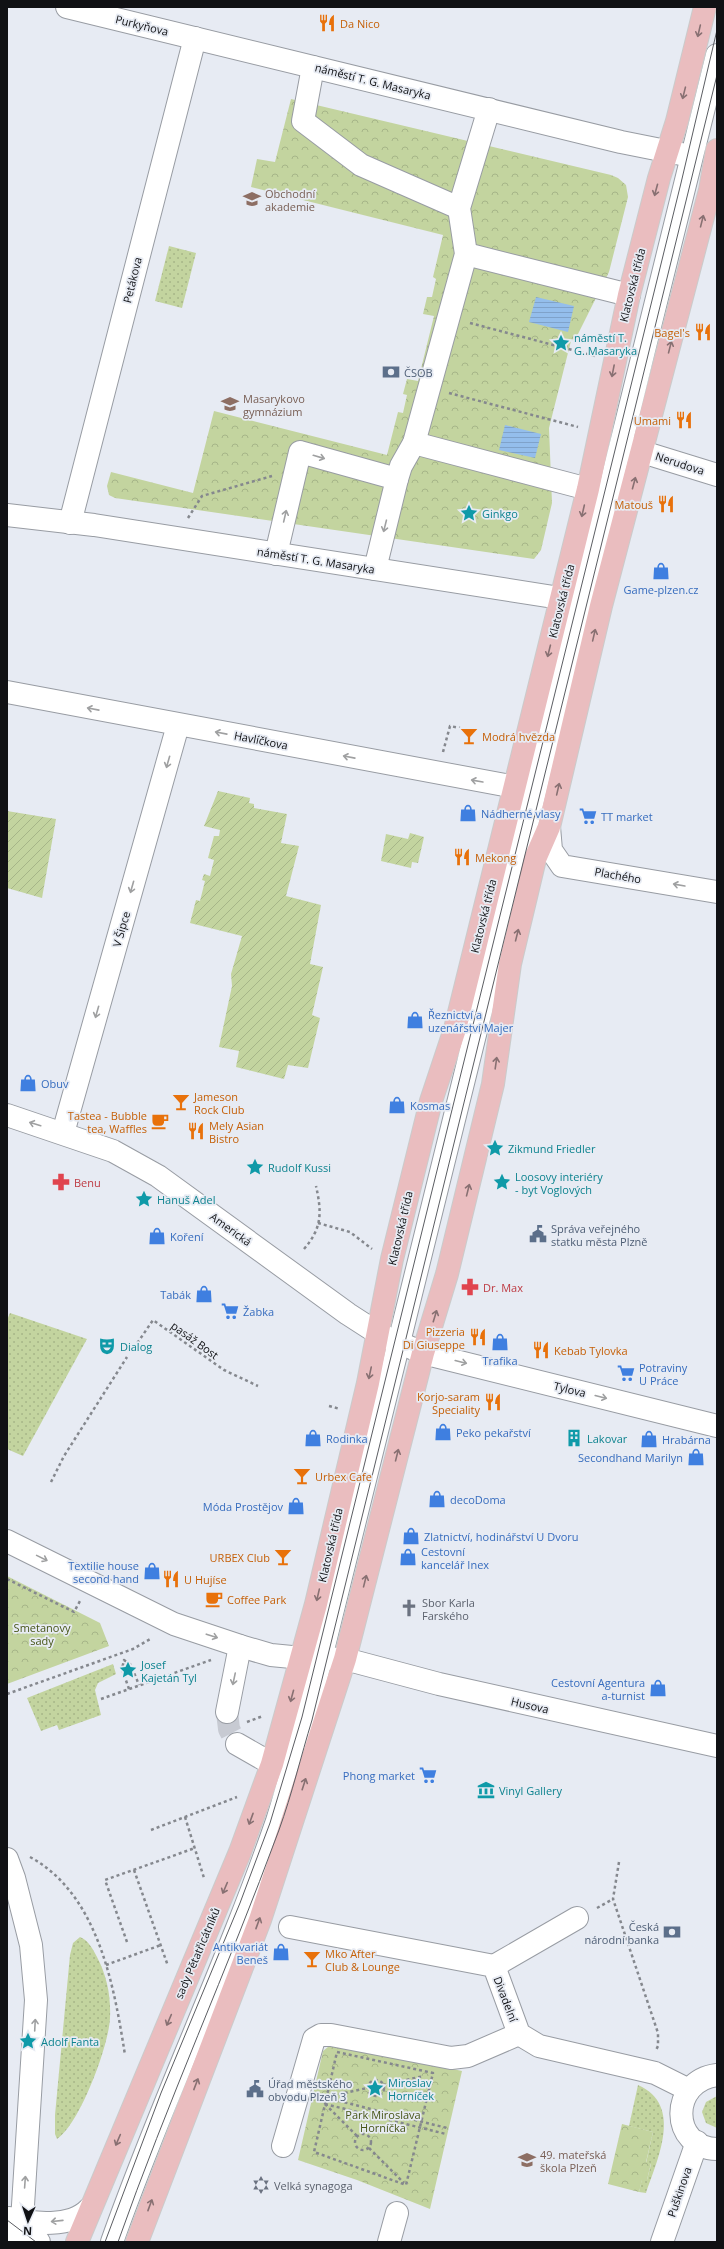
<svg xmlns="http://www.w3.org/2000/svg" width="724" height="2249" viewBox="0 0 724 2249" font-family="'Open Sans',sans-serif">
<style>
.grass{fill:url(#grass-dots)}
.park{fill:url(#park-crowns)}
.garden{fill:url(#garden-furrows)}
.water{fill:url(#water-rules)}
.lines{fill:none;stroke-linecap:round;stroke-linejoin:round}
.minor-tunnel{stroke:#c7cad2;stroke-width:22;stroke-dasharray:22 11;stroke-linecap:butt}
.minor-casing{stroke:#989ca3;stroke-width:24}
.major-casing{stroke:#cacbcb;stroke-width:24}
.path{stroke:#85888e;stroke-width:2.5;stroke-dasharray:3 3;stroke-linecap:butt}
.minor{stroke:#fff;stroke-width:22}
.major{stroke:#eabdbf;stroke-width:22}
.tram{stroke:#5b5d62;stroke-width:1}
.oneway{stroke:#887072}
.oneway2{stroke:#9fa0a1}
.labels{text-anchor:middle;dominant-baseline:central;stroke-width:3.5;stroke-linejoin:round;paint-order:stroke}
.food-label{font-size:11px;fill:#c56008;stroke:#e7ebf3;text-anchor:start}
.street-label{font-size:11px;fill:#101114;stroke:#e7ebf3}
.education-label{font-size:11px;fill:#785e54;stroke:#e7ebf3;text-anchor:start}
.culture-label{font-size:11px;fill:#0d838f;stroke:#e7ebf3;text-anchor:start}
.service-label{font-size:11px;fill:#4e5e75;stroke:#e7ebf3;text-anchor:start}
.shop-label{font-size:11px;fill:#366cbe;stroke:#e7ebf3;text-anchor:start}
.health-label{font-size:11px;fill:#be3a42;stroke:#e7ebf3;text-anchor:start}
.worship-label{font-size:11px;fill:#5b616d;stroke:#e7ebf3;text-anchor:start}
.park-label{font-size:11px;fill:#475618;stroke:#e7ebf3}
</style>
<defs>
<pattern id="grass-dots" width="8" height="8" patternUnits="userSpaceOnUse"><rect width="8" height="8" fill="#c3d49f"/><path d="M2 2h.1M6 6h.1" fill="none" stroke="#a6b588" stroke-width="1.8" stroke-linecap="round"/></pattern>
<pattern id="park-crowns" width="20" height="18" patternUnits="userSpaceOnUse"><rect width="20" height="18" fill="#c3d49f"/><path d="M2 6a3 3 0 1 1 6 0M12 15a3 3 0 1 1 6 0" fill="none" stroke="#a6b588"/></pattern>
<pattern id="garden-furrows" width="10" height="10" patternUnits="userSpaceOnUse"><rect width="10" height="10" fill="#c3d49f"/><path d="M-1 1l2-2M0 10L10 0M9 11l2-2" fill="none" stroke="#a6b588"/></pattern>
<pattern id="water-rules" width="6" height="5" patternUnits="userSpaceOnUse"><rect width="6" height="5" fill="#94beec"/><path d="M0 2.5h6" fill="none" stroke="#7fa2ca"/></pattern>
</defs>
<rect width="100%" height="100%" fill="#e7ebf3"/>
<g class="grass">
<polygon points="169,246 196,253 182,308 155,301"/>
<polygon points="10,1313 87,1339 23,1456 7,1449 7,1320"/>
<polygon points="113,1664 116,1674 98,1683 95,1690 101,1715 59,1730 57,1725 41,1731 27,1698"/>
<path d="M 80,1937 C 88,1940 93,1949 97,1957 C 107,1976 111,1996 110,2018 C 109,2045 80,2124 57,2139 L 55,2134 L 55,2115 L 70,1955 L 73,1943 Z"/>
<path d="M 638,2085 C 684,2105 657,2160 646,2193 L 639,2192 L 642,2179 L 647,2180 L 651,2164 L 646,2163 L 653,2132 L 629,2126 Z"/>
<polygon points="717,2096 717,2128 706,2123 702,2112 706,2102"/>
</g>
<g class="park">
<polygon points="291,99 611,175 618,178 626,185 628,197 609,272 576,338 571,341 549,428 552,503 541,550 534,559 115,498 109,495 107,486 111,472 193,493 214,411 387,455 398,412 403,413 407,395 403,394 407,379 418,381 434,316 423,314 427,297 432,297 436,279 433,277 443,235 251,187 257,159 275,162"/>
<polygon points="7,1576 100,1623 109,1646 7,1684"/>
<polygon points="333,2043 462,2071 430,2209 357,2180 298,2160 323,2051"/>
<polygon points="622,2124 653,2132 646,2162 651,2163 647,2180 642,2180 639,2192 608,2184"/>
</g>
<g class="garden">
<polygon points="218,791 250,798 249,803 254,804 254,808 287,814 281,843 299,846 286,896 321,905 310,964 323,967 312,1015 320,1018 308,1068 288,1065 284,1079 236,1067 239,1051 219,1047 232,986 231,974 242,936 190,923 196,900 200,901 205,881 202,880 204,874 210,876 214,860 208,858 214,836 219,836 220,830 204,826"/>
<polygon points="7,811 56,819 42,898 7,888"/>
<polygon points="410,833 424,837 418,863 412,862 411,868 381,861 386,834 408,839"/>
</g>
<g class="water">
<polygon points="536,297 574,306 568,332 529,322"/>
<polygon points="505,425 541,434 535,458 499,450"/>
</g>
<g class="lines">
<polyline class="minor-tunnel" points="227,1712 229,1729 237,1744"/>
<g class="minor-casing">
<g id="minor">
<polyline points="67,7 621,142 686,155"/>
<polyline points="313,67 303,121 361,165 459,208"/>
<polyline points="466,254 629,295"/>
<polyline points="414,443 588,489"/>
<polyline points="623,446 717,475"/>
<polyline points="397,479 401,466 414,443 466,254 459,208 489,109"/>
<polyline points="7,515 94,525 579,601"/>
<polyline points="70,523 195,38"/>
<polyline points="276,554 300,452 397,479 375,569"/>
<polyline points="7,692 515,787"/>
<polyline points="549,827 551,850 562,866 717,892"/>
<polyline points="7,1115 113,1151 158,1176 348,1314 379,1334 423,1353 717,1426"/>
<polyline points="63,1133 178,725"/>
<polyline points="7,1541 174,1624 240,1646 271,1655 302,1658 345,1659 439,1684 717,1746"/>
<polyline points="227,1712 240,1646"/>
<polyline points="237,1744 272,1764"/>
<polyline points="7,1859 14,1878 31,1945 36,2000 22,2221 15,2242"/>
<polyline points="290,1927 494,1966 519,2034 539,2046 655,2073 689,2090"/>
<polyline points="494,1966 577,1918"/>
<path d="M 717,2075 C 669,2081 670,2148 717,2149"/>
<polyline points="283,2146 314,2039 321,2035 331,2035 451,2058 468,2056 519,2034"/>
<path d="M 9,2218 C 33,2224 71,2228 89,2209"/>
<polyline points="22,2221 39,2242"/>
<path d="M 112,2242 C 162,2100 228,1963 277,1821 C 285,1796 292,1769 300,1743 L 717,55"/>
<polyline points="389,2242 397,2213"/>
<polyline points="662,2242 697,2142"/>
</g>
</g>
<g class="major-casing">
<g id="major">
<polyline points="77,2242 240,1852 272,1764 316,1604 368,1383 392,1259 431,1101 455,1029 588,489 629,295 659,178 677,121 705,7"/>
<polyline points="137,2242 260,1920 345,1659 423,1353 447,1274 493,1084 510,964 535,859 549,827 601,606 710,190 717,150"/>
</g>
</g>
<g class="path">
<polyline points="470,323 595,356"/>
<polyline points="449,393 578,427"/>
<polyline points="188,518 202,496 272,476"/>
<polyline points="443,752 450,726 460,728"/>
<polyline points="318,1223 350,1232 372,1249"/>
<path d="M 304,1249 C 322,1228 322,1213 316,1186"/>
<polyline points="134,1348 153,1320 224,1370 258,1386"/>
<polyline points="329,1406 340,1409"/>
<polyline points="51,1482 64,1456 127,1357"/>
<polyline points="7,1579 74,1612 80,1601"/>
<polyline points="129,1689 122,1669 124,1660 131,1665 139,1685"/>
<polyline points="7,1694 133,1649 152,1638"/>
<polyline points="101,1699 211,1660"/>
<polyline points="247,1722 263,1716"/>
<polyline points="185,1817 204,1878"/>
<polyline points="151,1830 237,1797"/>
<path d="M 30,1857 C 98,1894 114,1985 125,2055"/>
<polyline points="619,1862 613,1899 658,2033 658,2046 656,2050"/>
<polyline points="134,1870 168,1966"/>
<polyline points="597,1908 613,1899"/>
<polyline points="127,1942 105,1880 195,1848"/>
<polyline points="106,1965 161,1945"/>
<polygon points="337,2052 433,2073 406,2185 314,2152"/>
<circle cx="376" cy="2088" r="8"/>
<polyline points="383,2085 424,2076"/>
<polyline points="327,2097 367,2088"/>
<polyline points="327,2098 447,2128"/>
<polyline points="325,2104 446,2134"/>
<polyline points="325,2104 357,2136"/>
<circle cx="363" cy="2142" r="8"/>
<polyline points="369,2148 404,2183"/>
</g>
<use href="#minor" class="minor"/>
<use href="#major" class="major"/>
<g class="tram">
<polyline points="7,2220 36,2242"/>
<polyline points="105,2242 161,2093 240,1903 270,1823 302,1717 681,183 717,30"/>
<path d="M 118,2242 C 167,2103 228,1968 279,1830 C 292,1794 301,1756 312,1720 L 717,75"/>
</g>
</g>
<defs><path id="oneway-shaft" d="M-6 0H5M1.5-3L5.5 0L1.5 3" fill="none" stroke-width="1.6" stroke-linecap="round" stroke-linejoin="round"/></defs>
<g class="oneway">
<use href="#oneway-shaft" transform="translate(699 31) rotate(103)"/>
<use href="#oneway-shaft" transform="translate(684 93) rotate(104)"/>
<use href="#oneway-shaft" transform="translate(656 190) rotate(105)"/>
<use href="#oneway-shaft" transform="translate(702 221) rotate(-76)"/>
<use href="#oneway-shaft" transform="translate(670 347) rotate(-76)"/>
<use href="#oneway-shaft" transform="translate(613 371) rotate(101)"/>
<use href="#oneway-shaft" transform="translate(634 483) rotate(-75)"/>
<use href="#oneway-shaft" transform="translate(583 511) rotate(103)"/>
<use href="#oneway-shaft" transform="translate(594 635) rotate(-77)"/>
<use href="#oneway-shaft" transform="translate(549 651) rotate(104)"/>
<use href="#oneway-shaft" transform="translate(558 789) rotate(-77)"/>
<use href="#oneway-shaft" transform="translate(517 935) rotate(-76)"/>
<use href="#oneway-shaft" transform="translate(496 1063) rotate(-82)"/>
<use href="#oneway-shaft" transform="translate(468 1190) rotate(-76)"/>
<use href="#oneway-shaft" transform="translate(435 1316) rotate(-73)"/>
<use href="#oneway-shaft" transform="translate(370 1373) rotate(102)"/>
<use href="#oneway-shaft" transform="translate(397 1455) rotate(-76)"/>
<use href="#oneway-shaft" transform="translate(365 1581) rotate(-76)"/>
<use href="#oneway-shaft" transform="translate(318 1595) rotate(103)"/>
<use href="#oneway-shaft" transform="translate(292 1696) rotate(105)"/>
<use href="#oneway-shaft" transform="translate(304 1784) rotate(-72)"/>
<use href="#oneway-shaft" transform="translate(251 1819) rotate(110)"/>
<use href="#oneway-shaft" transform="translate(225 1888) rotate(113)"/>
<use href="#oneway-shaft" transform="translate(258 1923) rotate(-70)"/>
<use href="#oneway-shaft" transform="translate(169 2020) rotate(113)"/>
<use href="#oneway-shaft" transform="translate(196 2084) rotate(-69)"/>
<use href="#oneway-shaft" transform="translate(118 2140) rotate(113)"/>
<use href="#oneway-shaft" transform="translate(150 2205) rotate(-70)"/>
</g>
<g class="oneway2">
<use href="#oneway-shaft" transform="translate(319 457) rotate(16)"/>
<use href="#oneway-shaft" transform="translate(285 516) rotate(-77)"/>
<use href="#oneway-shaft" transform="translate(385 526) rotate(104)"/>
<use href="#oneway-shaft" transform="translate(93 709) rotate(-169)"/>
<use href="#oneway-shaft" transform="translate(221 733) rotate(-169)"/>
<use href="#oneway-shaft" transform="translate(349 757) rotate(-169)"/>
<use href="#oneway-shaft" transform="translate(168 762) rotate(106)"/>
<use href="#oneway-shaft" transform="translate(477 781) rotate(-170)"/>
<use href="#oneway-shaft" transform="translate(679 885) rotate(-170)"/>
<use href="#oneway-shaft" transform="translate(132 887) rotate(106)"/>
<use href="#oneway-shaft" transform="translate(97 1012) rotate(106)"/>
<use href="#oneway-shaft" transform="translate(35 1124) rotate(-163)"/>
<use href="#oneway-shaft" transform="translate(461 1362) rotate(14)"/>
<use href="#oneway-shaft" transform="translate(601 1397) rotate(14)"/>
<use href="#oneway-shaft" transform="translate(42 1558) rotate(26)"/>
<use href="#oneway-shaft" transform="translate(212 1636) rotate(18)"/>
<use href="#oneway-shaft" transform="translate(234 1679) rotate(102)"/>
<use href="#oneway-shaft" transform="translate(35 2025) rotate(-87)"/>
<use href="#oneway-shaft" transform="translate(25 2182) rotate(-86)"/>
<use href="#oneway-shaft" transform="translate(57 2221) rotate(174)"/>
</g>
<defs>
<g id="restaurant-bare" transform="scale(1.38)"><path d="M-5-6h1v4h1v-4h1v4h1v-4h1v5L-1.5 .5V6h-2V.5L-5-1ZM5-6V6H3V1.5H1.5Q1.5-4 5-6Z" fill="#e8710a" stroke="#e7ebf3" stroke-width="2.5" paint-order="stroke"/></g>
<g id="school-bare" transform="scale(1.38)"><path d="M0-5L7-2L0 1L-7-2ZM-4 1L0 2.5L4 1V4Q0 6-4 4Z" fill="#8d6e63" stroke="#e7ebf3" stroke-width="2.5" paint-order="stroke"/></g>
<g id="sight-bare" transform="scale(1.38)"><path d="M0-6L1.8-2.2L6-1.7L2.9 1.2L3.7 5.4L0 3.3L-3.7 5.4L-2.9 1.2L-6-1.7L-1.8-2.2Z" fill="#0f9aa8" stroke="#e7ebf3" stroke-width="2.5" paint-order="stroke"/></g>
<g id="bank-bare" transform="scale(1.38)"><path d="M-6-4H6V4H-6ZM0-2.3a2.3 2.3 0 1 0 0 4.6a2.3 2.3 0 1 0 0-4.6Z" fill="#5c6f8a" stroke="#e7ebf3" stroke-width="2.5" paint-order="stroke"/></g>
<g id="shop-bare" transform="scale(1.38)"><path d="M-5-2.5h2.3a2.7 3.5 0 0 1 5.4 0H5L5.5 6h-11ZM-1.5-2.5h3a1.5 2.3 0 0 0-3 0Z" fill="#3f7fe0" stroke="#e7ebf3" stroke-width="2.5" paint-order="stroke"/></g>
<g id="bar-bare" transform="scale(1.38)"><path d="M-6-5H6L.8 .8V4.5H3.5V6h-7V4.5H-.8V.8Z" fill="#e8710a" stroke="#e7ebf3" stroke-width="2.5" paint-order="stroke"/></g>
<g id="supermarket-bare" transform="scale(1.38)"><path d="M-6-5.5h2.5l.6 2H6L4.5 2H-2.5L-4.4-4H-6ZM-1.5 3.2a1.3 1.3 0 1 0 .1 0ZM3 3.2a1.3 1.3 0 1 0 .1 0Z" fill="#3f7fe0" stroke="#e7ebf3" stroke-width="2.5" paint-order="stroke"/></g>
<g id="cafe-bare" transform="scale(1.38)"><path d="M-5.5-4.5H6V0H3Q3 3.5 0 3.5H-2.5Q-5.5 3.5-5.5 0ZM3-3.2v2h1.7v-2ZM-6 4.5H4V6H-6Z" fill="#e8710a" stroke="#e7ebf3" stroke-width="2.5" paint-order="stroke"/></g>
<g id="pharmacy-bare" transform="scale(1.38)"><path d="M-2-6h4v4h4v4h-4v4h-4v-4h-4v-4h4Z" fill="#e0444e" stroke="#e7ebf3" stroke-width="2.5" paint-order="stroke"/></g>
<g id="civic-bare" transform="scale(1.38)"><path d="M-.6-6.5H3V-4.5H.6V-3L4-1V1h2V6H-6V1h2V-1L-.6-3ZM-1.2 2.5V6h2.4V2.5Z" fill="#5c6f8a" stroke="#e7ebf3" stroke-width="2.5" paint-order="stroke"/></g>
<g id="theatre-bare" transform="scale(1.38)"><path d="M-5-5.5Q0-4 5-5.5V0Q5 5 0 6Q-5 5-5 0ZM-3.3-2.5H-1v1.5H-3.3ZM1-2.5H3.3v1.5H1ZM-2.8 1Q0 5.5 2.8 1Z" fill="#0f9aa8" stroke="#e7ebf3" stroke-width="2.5" paint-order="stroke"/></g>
<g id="building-bare" transform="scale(1.38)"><path d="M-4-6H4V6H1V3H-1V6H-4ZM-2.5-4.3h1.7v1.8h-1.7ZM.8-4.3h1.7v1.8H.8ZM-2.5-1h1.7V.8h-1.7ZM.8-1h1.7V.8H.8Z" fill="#0f9aa8" stroke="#e7ebf3" stroke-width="2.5" paint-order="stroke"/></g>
<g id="church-bare" transform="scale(1.38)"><path d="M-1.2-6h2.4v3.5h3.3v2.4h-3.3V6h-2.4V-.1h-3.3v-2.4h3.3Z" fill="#6b7280" stroke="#e7ebf3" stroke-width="2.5" paint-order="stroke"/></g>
<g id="museum-bare" transform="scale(1.38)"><path d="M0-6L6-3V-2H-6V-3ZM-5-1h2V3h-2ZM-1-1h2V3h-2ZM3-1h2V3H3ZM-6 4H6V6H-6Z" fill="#0f9aa8" stroke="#e7ebf3" stroke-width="2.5" paint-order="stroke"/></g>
<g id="synagogue-bare" transform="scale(1.38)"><path d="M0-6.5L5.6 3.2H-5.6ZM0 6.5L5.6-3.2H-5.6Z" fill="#6b7280" stroke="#e7ebf3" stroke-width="2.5" paint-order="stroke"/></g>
</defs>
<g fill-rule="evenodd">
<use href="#restaurant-bare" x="327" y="23"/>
<use href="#school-bare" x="252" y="199"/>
<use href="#restaurant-bare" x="703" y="332"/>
<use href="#sight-bare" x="561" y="343"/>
<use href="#bank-bare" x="391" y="372"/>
<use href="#school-bare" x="230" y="404"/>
<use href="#restaurant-bare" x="684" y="420"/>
<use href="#restaurant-bare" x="666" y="504"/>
<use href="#sight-bare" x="469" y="513"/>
<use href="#shop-bare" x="661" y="571"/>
<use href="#bar-bare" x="469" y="736"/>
<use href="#shop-bare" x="468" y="813"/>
<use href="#supermarket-bare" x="588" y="816"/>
<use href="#restaurant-bare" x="462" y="857"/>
<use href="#shop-bare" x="415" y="1020"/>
<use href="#shop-bare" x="28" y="1083"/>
<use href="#bar-bare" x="181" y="1102"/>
<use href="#shop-bare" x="397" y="1105"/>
<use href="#cafe-bare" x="160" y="1121"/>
<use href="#restaurant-bare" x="196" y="1131"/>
<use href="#sight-bare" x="495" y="1148"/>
<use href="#sight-bare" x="255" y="1167"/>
<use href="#pharmacy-bare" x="61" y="1182"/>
<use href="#sight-bare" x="502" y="1182"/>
<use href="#sight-bare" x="144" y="1199"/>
<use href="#civic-bare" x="538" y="1234"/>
<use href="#shop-bare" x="157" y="1236"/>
<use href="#pharmacy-bare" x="470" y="1287"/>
<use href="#shop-bare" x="204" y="1294"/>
<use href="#supermarket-bare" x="230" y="1311"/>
<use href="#restaurant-bare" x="478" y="1337"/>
<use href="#shop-bare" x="500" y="1342"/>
<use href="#theatre-bare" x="107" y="1346"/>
<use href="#restaurant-bare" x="541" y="1350"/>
<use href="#supermarket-bare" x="626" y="1373"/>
<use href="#restaurant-bare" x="493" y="1402"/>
<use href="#shop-bare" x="443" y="1432"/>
<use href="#shop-bare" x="313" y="1438"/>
<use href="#building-bare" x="574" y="1438"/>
<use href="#shop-bare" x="649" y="1439"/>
<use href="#shop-bare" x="696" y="1457"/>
<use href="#bar-bare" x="302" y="1476"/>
<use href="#shop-bare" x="437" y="1499"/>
<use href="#shop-bare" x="296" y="1506"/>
<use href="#shop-bare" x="411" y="1536"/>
<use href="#bar-bare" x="283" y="1557"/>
<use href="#shop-bare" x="408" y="1557"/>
<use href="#shop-bare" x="152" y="1571"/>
<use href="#restaurant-bare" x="171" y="1579"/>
<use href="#cafe-bare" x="214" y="1599"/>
<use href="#church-bare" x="409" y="1608"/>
<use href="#sight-bare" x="128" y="1670"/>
<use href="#shop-bare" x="658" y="1688"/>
<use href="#supermarket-bare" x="428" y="1775"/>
<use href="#museum-bare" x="486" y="1790"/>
<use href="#bank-bare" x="672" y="1932"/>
<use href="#shop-bare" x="281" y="1952"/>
<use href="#bar-bare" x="312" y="1959"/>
<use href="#sight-bare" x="28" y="2041"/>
<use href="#sight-bare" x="375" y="2088"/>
<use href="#civic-bare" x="255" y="2089"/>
<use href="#school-bare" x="527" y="2160"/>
<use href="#synagogue-bare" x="261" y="2185"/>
</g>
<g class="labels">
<g class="food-label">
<text x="340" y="23">Da Nico</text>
<text x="690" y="332" text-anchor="end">Bagel's</text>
<text x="671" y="420" text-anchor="end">Umami</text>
<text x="653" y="504" text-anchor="end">Matouš</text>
<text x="482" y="736">Modrá hvězda</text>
<text x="475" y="857">Mekong</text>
<text x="194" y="1096">Jameson<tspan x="194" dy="13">Rock Club</tspan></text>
<text x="147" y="1115" text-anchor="end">Tastea - Bubble<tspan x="147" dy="13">tea, Waffles</tspan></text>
<text x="209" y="1125">Mely Asian<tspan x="209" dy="13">Bistro</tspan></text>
<text x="465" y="1331" text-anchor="end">Pizzeria<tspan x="465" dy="13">Di Giuseppe</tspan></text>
<text x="554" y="1350">Kebab Tylovka</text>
<text x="480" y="1396" text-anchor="end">Korjo-saram<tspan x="480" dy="13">Speciality</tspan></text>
<text x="315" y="1476">Urbex Cafe</text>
<text x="270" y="1557" text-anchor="end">URBEX Club</text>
<text x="184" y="1579">U Hujíse</text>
<text x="227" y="1599">Coffee Park</text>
<text x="325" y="1953">Mko After<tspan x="325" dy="13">Club &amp; Lounge</tspan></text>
</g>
<g class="street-label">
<text transform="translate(142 25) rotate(14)">Purkyňova</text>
<text transform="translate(373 81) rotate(14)">náměstí T. G. Masaryka</text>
<text transform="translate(132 280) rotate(-76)">Petákova</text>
<text transform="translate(632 285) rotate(-76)">Klatovská třída</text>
<text transform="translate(680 463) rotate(18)">Nerudova</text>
<text transform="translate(316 560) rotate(9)">náměstí T. G. Masaryka</text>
<text transform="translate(561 601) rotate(-76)">Klatovská třída</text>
<text transform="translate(261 740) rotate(11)">Havlíčkova</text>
<text transform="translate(618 875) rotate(10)">Plachého</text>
<text transform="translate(483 916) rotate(-76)">Klatovská třída</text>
<text transform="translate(121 929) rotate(-74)">V Šipce</text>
<text transform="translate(400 1228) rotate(-77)">Klatovská třída</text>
<text transform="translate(231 1229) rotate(36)">Americká</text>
<text transform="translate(195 1340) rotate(36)">pasáž Bost</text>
<text transform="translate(570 1389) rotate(14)">Tylova</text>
<text transform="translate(330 1545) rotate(-77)">Klatovská třída</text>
<text transform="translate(530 1705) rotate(13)">Husova</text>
<text transform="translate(197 1953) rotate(-67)">sady Pětatřicátníků</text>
<text transform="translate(506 1999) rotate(69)">Divadelní</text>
<text transform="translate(679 2192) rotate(-71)">Puškinova</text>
</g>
<g class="education-label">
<text x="265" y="193">Obchodní<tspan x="265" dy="13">akademie</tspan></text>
<text x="243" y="398">Masarykovo<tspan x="243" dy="13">gymnázium</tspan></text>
<text x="540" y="2154">49. mateřská<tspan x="540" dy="13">škola Plzeň</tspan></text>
</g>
<g class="culture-label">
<text x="574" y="337">náměstí T.<tspan x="574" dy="13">G. Masaryka</tspan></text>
<text x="482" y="513">Ginkgo</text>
<text x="508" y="1148">Zikmund Friedler</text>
<text x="268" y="1167">Rudolf Kussi</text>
<text x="515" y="1176">Loosovy interiéry<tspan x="515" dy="13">- byt Voglových</tspan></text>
<text x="157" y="1199">Hanuš Adel</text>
<text x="120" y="1346">Dialog</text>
<text x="587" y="1438">Lakovar</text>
<text x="141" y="1664">Josef<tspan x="141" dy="13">Kajetán Tyl</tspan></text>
<text x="499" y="1790">Vinyl Gallery</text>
<text x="41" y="2041">Adolf Fanta</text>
<text x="388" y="2082">Miroslav<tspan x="388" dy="13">Horníček</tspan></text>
</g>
<g class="service-label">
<text x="404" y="372">ČSOB</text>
<text x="551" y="1228">Správa veřejného<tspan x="551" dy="13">statku města Plzně</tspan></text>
<text x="659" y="1926" text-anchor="end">Česká<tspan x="659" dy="13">národní banka</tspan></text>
<text x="268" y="2083">Úřad městského<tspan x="268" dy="13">obvodu Plzeň 3</tspan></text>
</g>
<g class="shop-label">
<text x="661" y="589" text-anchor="middle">Game-plzen.cz</text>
<text x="481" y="813">Nádherné vlasy</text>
<text x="601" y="816">TT market</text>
<text x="428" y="1014">Řeznictví a<tspan x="428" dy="13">uzenářství Majer</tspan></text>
<text x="41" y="1083">Obuv</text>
<text x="410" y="1105">Kosmas</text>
<text x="170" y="1236">Koření</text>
<text x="191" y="1294" text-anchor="end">Tabák</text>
<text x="243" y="1311">Žabka</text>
<text x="500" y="1360" text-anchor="middle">Trafika</text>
<text x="639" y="1367">Potraviny<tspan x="639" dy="13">U Práce</tspan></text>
<text x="456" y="1432">Peko pekařství</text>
<text x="326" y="1438">Rodinka</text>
<text x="662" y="1439">Hrabárna</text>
<text x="683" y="1457" text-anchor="end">Secondhand Marilyn</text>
<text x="450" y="1499">decoDoma</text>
<text x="283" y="1506" text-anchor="end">Móda Prostějov</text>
<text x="424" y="1536">Zlatnictví, hodinářství U Dvoru</text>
<text x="421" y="1551">Cestovní<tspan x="421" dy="13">kancelář Inex</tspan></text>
<text x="139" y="1565" text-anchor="end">Textilie house<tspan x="139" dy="13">second hand</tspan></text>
<text x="645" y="1682" text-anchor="end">Cestovní Agentura<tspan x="645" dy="13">a-turnist</tspan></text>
<text x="415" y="1775" text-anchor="end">Phong market</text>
<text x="268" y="1946" text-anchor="end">Antikvariát<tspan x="268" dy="13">Beneš</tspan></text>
</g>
<g class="health-label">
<text x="74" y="1182">Benu</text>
<text x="483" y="1287">Dr. Max</text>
</g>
<g class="worship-label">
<text x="422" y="1602">Sbor Karla<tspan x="422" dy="13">Farského</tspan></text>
<text x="274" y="2185">Velká synagoga</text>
</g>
<g class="park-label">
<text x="42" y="1627">Smetanovy<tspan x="42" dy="13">sady</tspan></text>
<text x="383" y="2114">Park Miroslava<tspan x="383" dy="13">Horníčka</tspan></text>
</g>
</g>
<rect width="724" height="2249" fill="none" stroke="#101114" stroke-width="16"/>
<g transform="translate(28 2221) rotate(183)" stroke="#e7ebf3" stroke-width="3" paint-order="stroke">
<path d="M0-3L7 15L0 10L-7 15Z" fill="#101114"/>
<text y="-6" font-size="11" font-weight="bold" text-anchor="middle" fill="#101114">N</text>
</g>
</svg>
